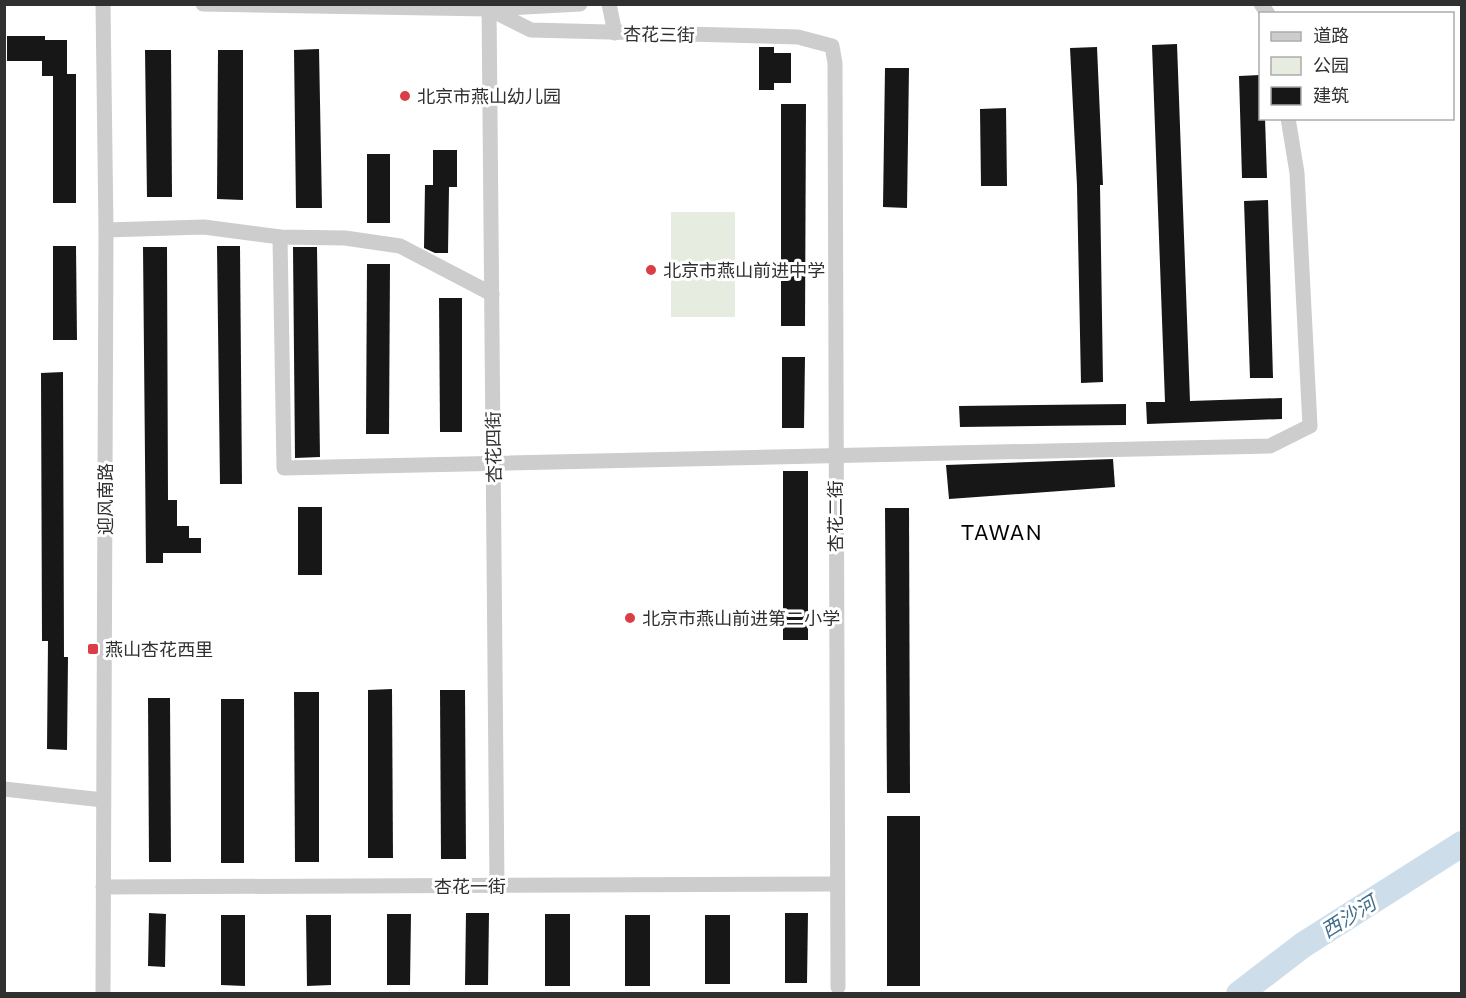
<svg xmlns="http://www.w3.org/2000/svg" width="1466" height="998" viewBox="0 0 1466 998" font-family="Commissioner,'Noto Sans SC',sans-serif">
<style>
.green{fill:#e6ecdf}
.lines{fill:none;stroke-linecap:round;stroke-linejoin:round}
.river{stroke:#cddeea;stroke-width:26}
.building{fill:#171717}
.minor{stroke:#cdcdcd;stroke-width:15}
.poi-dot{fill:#db3f46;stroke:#fff;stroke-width:2}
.labels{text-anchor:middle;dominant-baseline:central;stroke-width:6;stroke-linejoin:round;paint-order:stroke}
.street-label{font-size:18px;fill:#303030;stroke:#fff}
.poi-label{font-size:18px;fill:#303030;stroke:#fff;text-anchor:start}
.water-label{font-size:20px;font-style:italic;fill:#426f8e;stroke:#fff}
.quarter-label{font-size:21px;letter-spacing:1.5px;fill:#000;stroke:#fff}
</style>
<rect width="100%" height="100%" fill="#fff"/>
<rect class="green" x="671" y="212" width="64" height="105"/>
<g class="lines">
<polyline class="river" points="1239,994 1303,945 1462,844"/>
</g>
<g class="building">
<polygon points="7,36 45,36 45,40 67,40 67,74 76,74 76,203 53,203 53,76 42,76 42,61 7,61"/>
<polygon points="1177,44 1190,401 1282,398 1282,419 1147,424 1146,402 1165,402 1152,45"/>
<polygon points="759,47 774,47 774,53 791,53 791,83 774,83 774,90 759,90"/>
<polygon points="1097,47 1103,185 1100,185 1103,382 1081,383 1077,186 1070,48"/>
<polygon points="319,49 322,208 296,208 294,50"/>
<polygon points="145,50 171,50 172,197 147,197"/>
<polygon points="218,50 243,50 243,200 217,199"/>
<polygon points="885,68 909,68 907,208 883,207"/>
<polygon points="1260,75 1260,118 1265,118 1267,178 1242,178 1239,76"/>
<polygon points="781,104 806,104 805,326 781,326"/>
<polygon points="1006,108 1007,186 981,186 980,109"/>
<polygon points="433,150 457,150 457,187 449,187 448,253 435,253 424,248 425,185 433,185"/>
<rect x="367" y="154" width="23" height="69"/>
<polygon points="1268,200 1273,378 1250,378 1244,201"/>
<polygon points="53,246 76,246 77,340 53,340"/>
<polygon points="217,246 240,246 242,484 220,484"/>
<polygon points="143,247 167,247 168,500 177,500 177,526 189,526 189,538 201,538 201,553 163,553 163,563 146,563"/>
<polygon points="293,247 317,247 320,457 295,458"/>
<polygon points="367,264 390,264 389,434 366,434"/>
<polygon points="439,298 462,298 462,432 440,432"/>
<polygon points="782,357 805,357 804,428 782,428"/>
<polygon points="63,372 64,657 68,657 67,750 47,749 48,641 42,641 41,373"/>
<polygon points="1126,404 1126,425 960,427 959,406"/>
<polygon points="1113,459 1115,487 949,499 946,465"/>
<rect x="783" y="471" width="25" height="169"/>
<rect x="298" y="507" width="24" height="68"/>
<polygon points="885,508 909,508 910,793 887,793"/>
<polygon points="392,689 393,858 368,858 368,690"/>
<polygon points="440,690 465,690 466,859 441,859"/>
<polygon points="294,692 319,692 319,862 295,862"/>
<polygon points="148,698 170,698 171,862 149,862"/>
<rect x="221" y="699" width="23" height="164"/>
<rect x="887" y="816" width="33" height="170"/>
<polygon points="149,913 166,914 165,967 148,966"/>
<polygon points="466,913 489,913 488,985 465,985"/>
<polygon points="785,913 808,913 807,983 785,983"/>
<polygon points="387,914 411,914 410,985 387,985"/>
<rect x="545" y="914" width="25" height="72"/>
<polygon points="221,915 245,915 245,986 221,985"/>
<polygon points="306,915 331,915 331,985 307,986"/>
<rect x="625" y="915" width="25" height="71"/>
<rect x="705" y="915" width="25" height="69"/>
</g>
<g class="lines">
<g class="minor">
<polyline points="203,4 489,9 580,4"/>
<polyline points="489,4 497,886"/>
<polyline points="609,4 615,33"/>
<polyline points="1261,4 1268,14"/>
<polyline points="489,9 531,30 798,37 832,46 835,63 838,987"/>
<polyline points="106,230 204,227 280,237 345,238 400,246 492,294"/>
<polyline points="280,237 284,468 1270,446 1310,426 1297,173 1288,118"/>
<polyline points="4,789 103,800"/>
<polyline points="103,887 837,884"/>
<polyline points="103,994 106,230 103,4"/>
</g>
</g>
<g class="poi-dot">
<circle cx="405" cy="96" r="6"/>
<circle cx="651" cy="270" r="6"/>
<circle cx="630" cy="618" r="6"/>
<rect x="87" y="643" width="12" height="12" rx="3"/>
</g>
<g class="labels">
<g class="street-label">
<text transform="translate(659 34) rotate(1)">杏花三街</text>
<text transform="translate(493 447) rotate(-91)">杏花四街</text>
<text transform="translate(105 499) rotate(-90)">迎风南路</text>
<text transform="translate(835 516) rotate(-90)">杏花二街</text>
<text x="470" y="886">杏花一街</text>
</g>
<g class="poi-label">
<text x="417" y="96">北京市燕山幼儿园</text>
<text x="663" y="270">北京市燕山前进中学</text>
<text x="642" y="618">北京市燕山前进第二小学</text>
<text x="105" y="649">燕山杏花西里</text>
</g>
<g class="water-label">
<text transform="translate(1348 916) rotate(-32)">西沙河</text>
</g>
<g class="quarter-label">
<text x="1002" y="531">TAWAN</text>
</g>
</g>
<rect width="1466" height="998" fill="none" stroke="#303030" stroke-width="12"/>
<rect x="1259" y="12" width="195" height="108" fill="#ffffff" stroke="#acacac" stroke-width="1.5"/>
<rect x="1271" y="32" width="30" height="9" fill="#cdcdcd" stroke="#acacac" stroke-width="1.5"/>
<text x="1313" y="42" font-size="18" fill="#303030">道路</text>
<rect x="1271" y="57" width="30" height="18" fill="#e6ecdf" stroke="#acacac" stroke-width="1.5"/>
<text x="1313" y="72" font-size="18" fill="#303030">公园</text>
<rect x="1271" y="87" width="30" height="18" fill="#171717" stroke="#acacac" stroke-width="1.5"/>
<text x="1313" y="102" font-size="18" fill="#303030">建筑</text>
</svg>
